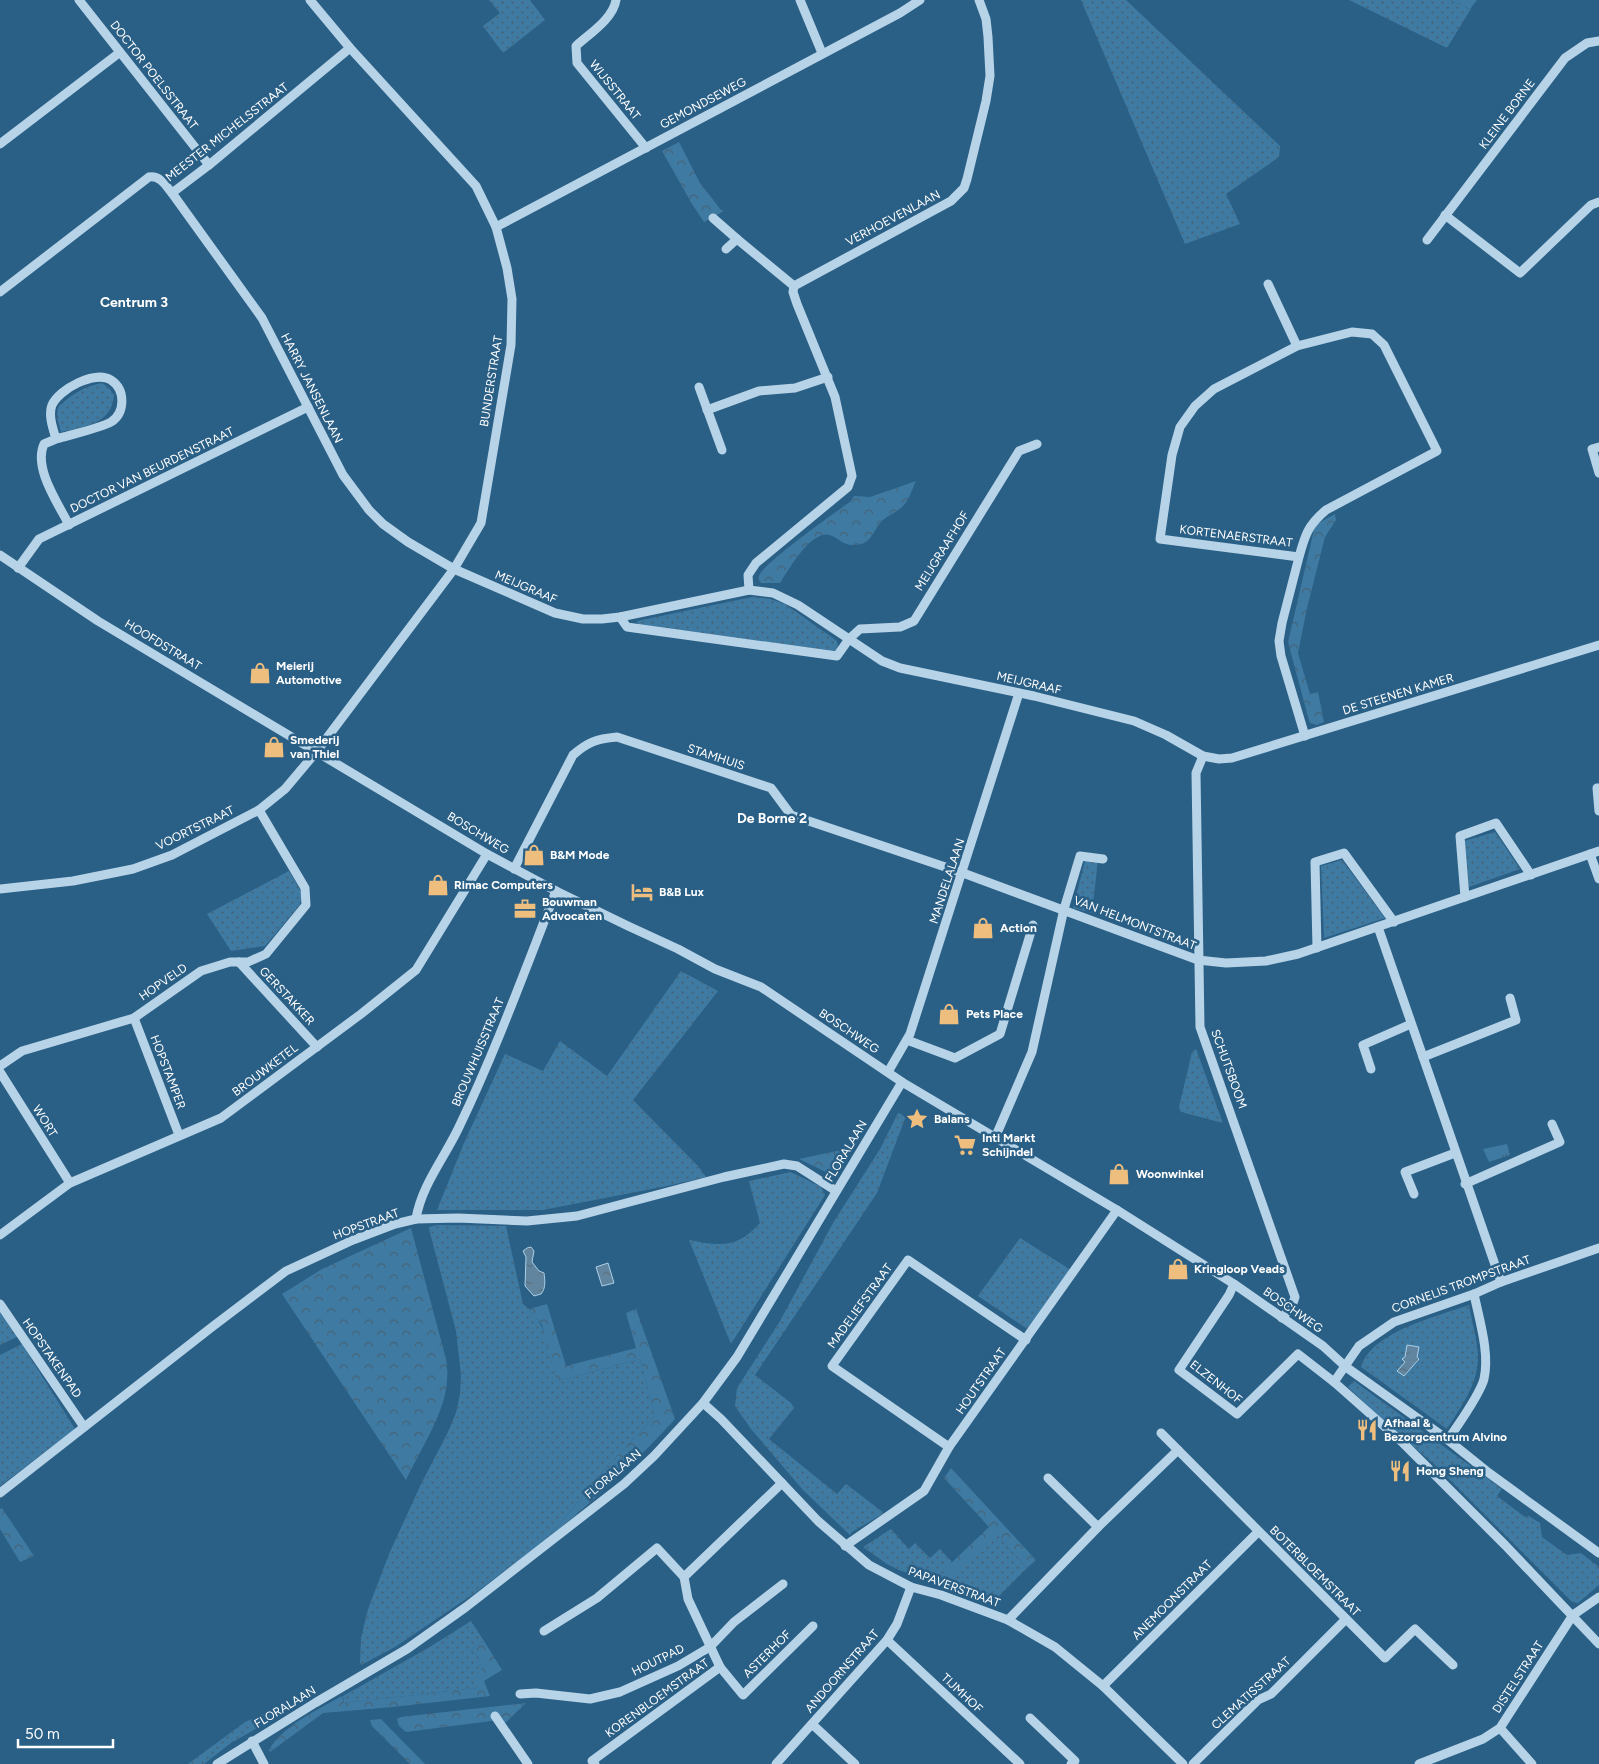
<svg xmlns="http://www.w3.org/2000/svg" width="1599" height="1764" viewBox="0 0 1599 1764" font-family="Figtree,sans-serif">
<style>
.grass{fill:url(#grass-dots)}
.forest{fill:url(#forest-crowns)}
.park{fill:url(#park-tufts)}
.water{fill:url(#water-ripples);stroke:#abd0e8}
.lines{fill:none;stroke-linecap:round;stroke-linejoin:round}
.minor{stroke:#b6d3e7;stroke-width:9}
.labels{text-anchor:middle;dominant-baseline:central;stroke-width:5;stroke-linejoin:round;paint-order:stroke}
.street-label{font-size:12px;fill:#fff;stroke:#2a5f86}
.poi-label{font-size:12px;font-weight:bold;fill:#fff;stroke:#2a5f86;text-anchor:start}
.neighbourhood-label{font-size:14px;font-weight:bold;fill:#fff;stroke:#2a5f86}
</style>
<defs>
<pattern id="grass-dots" width="8" height="8" patternUnits="userSpaceOnUse" patternTransform="scale(1.25)"><rect width="8" height="8" fill="#3f7aa2"/><path d="M2 2h.1M6 6h.1" fill="none" stroke="#466377" stroke-width="1.8" stroke-linecap="round"/></pattern>
<pattern id="forest-crowns" width="20" height="18" patternUnits="userSpaceOnUse" patternTransform="scale(1.25)"><rect width="20" height="18" fill="#3f7aa2"/><path d="M2 6a3 3 0 1 1 6 0M12 15a3 3 0 1 1 6 0" fill="none" stroke="#466377"/></pattern>
<pattern id="park-tufts" width="24" height="20" patternUnits="userSpaceOnUse" patternTransform="scale(1.25)"><rect width="24" height="20" fill="#3f7aa2"/><path d="M3 7l-1-3M5 7V3M7 7l1-3M15 17l-1-3M17 17v-4M19 17l1-3" fill="none" stroke="#466377"/></pattern>
<pattern id="water-ripples" width="26" height="14" patternUnits="userSpaceOnUse" patternTransform="scale(1.25)"><rect width="26" height="14" fill="#61859e"/><path d="M2 4q2-2 4 0t4 0M15 11q2-2 4 0t4 0" fill="none" stroke="#596e7d"/></pattern>
</defs>
<rect width="100%" height="100%" fill="#2a5f86"/>
<g class="grass">
<polygon points="489,0 530,0 545,20 503,53 483,26 500,13"/>
<polygon points="1081,0 1126,0 1280,146 1279,157 1226,194 1240,224 1185,244"/>
<polygon points="1349,0 1450,0 1470,9 1472,7 1447,48"/>
<path d="M 102,383 L 109,388 L 114,395 C 112,424 84,427 61,432 L 57,418 L 58,407 C 71,395 84,386 102,383 Z"/>
<polygon points="752,597 770,599 785,604 837,641 838,647 836,650 831,652 638,625 637,621"/>
<polygon points="1495,832 1520,869 1469,887 1464,841"/>
<polygon points="1086,857 1098,860 1092,913 1073,908"/>
<polygon points="1342,860 1385,918 1324,938 1321,866"/>
<polygon points="289,871 303,895 299,906 265,946 231,951 207,914"/>
<polygon points="681,971 718,991 633,1100 698,1166 706,1177 667,1186 543,1210 437,1210 464,1143 505,1054 543,1071 560,1041 607,1076"/>
<polygon points="1196,1049 1223,1123 1181,1112 1179,1107 1192,1052"/>
<polygon points="898,1113 906,1116 877,1193 755,1375 791,1403 794,1408 769,1439 837,1494 846,1484 884,1513 852,1532 850,1535 803,1490 751,1429 735,1406 737,1388 780,1321 833,1223 880,1149"/>
<path d="M 791,1172 L 821,1187 L 825,1195 L 731,1344 L 689,1240 C 719,1246 737,1249 760,1223 L 749,1181 Z"/>
<path d="M 438,1225 L 506,1226 L 523,1304 C 547,1320 550,1355 557,1381 L 640,1359 L 655,1416 L 606,1468 L 548,1538 L 475,1593 L 395,1647 L 361,1665 L 360,1662 L 361,1638 L 368,1609 L 389,1554 L 421,1484 L 447,1434 L 456,1413 L 460,1394 L 461,1375 L 456,1331 L 430,1233 L 429,1227 Z"/>
<polygon points="1020,1238 1071,1270 1029,1330 978,1296"/>
<polygon points="0,1304 21,1335 0,1345"/>
<path d="M 1469,1305 C 1472,1322 1477,1338 1478,1355 C 1479,1383 1461,1407 1447,1429 L 1361,1367 C 1371,1332 1438,1316 1469,1305 Z"/>
<polygon points="22,1344 75,1429 0,1486 0,1355"/>
<polygon points="1354,1381 1502,1489 1497,1496 1525,1517 1529,1516 1540,1523 1542,1537 1567,1555 1581,1553 1599,1567 1599,1585 1578,1603 1572,1602 1434,1464 1379,1417 1348,1387"/>
<polygon points="891,1529 909,1549 915,1543 930,1558 940,1549 952,1562 947,1568 998,1536 1027,1568 993,1602 899,1570 887,1564 863,1547"/>
<polygon points="471,1621 484,1641 471,1650 477,1655 483,1668 477,1688 344,1703 343,1696 428,1648"/>
<polygon points="275,1707 279,1713 259,1727 231,1743 204,1764 188,1764 245,1722 268,1712"/>
</g>
<g class="forest">
<polygon points="1450,0 1477,0 1470,9"/>
<polygon points="679,142 700,183 721,210 724,211 704,222 692,204 662,151"/>
<path d="M 916,481 C 912,489 909,500 904,505 C 898,512 888,515 882,521 C 871,533 872,546 851,545 C 841,545 834,532 823,535 C 806,539 789,569 780,583 L 761,583 C 759,580 758,579 759,576 C 763,563 836,512 851,501 L 854,496 L 870,497 Z"/>
<polygon points="1335,514 1336,520 1325,537 1307,608 1298,653 1310,694 1318,692 1324,722 1317,725 1310,723 1308,717 1288,642 1314,530 1317,524"/>
<polygon points="851,1148 834,1176 799,1159"/>
<path d="M 411,1228 L 446,1359 C 447,1365 448,1372 447,1379 C 447,1410 419,1452 406,1480 L 282,1294 L 322,1269 Z"/>
<path d="M 547,1304 L 566,1366 L 636,1348 L 626,1313 L 636,1309 L 675,1419 C 636,1462 593,1502 548,1538 L 606,1468 L 655,1416 L 640,1359 L 557,1381 L 542,1325 L 529,1309 Z"/>
<polygon points="951,1468 1036,1560 1027,1568 998,1536 955,1575 946,1568 989,1527 944,1478"/>
<polygon points="2,1508 34,1556 20,1562 0,1529 0,1509"/>
<path d="M 484,1641 L 502,1670 L 484,1681 L 490,1696 L 393,1707 L 323,1713 L 270,1752 L 269,1750 C 282,1726 319,1709 342,1696 L 344,1703 L 477,1688 L 474,1675 L 483,1668 L 477,1655 L 471,1650 Z"/>
<polygon points="526,1703 505,1723 499,1720 406,1732 399,1726 397,1719 400,1717"/>
<polygon points="381,1719 425,1764 410,1764 372,1726 370,1720"/>
</g>
<polygon class="park" points="1507,1144 1510,1155 1489,1162 1483,1149"/>
<g class="water">
<path d="M 531,1247 L 534,1251 L 532,1262 L 539,1271 L 544,1273 C 545,1281 546,1288 541,1294 L 534,1296 L 525,1286 L 526,1257 L 523,1251 L 527,1248 Z"/>
<polygon points="608,1263 614,1283 602,1286 596,1267"/>
<polygon points="1407,1345 1419,1347 1417,1357 1419,1359 1404,1376 1397,1371 1405,1362 1402,1359 1405,1357"/>
</g>
<g class="lines">
<g class="minor">
<polyline points="79,0 209,165"/>
<path d="M 616,0 C 613,19 589,34 576,46 L 577,63 L 646,148"/>
<polyline points="800,0 822,53"/>
<polyline points="0,144 119,53"/>
<polyline points="172,193 262,318 343,475 369,510 383,524 408,542 454,569 555,613 583,619 602,619 620,617 749,590 773,593 798,605 882,661 900,668 1034,696 1134,721 1166,735 1203,756 1219,759 1232,758 1599,645"/>
<polyline points="1445,215 1520,273 1591,205 1599,202"/>
<polyline points="713,218 737,239"/>
<polyline points="496,227 900,13 920,0"/>
<polyline points="1427,240 1565,58 1587,43 1599,41"/>
<polyline points="726,249 737,239 794,286"/>
<polyline points="1268,284 1297,346"/>
<polyline points="794,286 951,201 964,188 967,179 986,101 990,76 988,37 986,19 979,0"/>
<path d="M 0,292 L 149,177 C 160,175 166,186 172,193 L 209,165 L 350,48"/>
<polyline points="699,387 722,450"/>
<polyline points="707,410 759,391 795,388 828,377"/>
<path d="M 56,439 C 69,435 101,428 111,422 C 125,413 126,390 111,380 C 95,370 59,389 52,405 C 48,415 53,429 56,439 L 44,444 C 33,468 58,503 69,525"/>
<polyline points="1599,447 1592,449 1599,473"/>
<polyline points="0,555 98,621 487,854 556,891 628,926 678,949 715,969 761,987 902,1082 1117,1210 1234,1284 1323,1346 1346,1367 1448,1440 1489,1473 1599,1553"/>
<path d="M 1299,557 C 1305,535 1308,525 1326,510 L 1437,451 L 1384,345 L 1372,334 L 1352,332 L 1297,346 L 1214,389 L 1195,406 L 1180,427 L 1172,455 L 1160,539 L 1299,557 L 1282,623 L 1279,641 L 1281,656 L 1305,736"/>
<polyline points="18,568 39,539 308,407"/>
<polyline points="749,590 748,575 756,563 848,487 852,476 835,397 797,304 793,292 794,286"/>
<polyline points="620,617 627,627 837,656 849,639 860,629 900,627 914,621 1019,451 1037,444"/>
<polyline points="1203,756 1196,773 1200,1027 1295,1297 1292,1306 1282,1318"/>
<polyline points="1599,788 1597,788 1599,811"/>
<polyline points="1590,854 1599,879"/>
<path d="M 514,869 L 573,755 C 588,742 596,739 617,737 L 771,788 L 791,815 L 963,873 L 1198,960 L 1226,963 L 1266,961 L 1298,954 L 1599,851"/>
<polyline points="0,889 73,881 133,869 172,855 259,810 285,789 317,751 454,569 481,523 511,345 512,299 507,268 496,227 476,186 350,48 310,0"/>
<polyline points="1465,897 1460,836 1496,823 1531,875"/>
<polyline points="1378,927 1501,1282"/>
<polyline points="1317,948 1315,862 1344,853 1394,922"/>
<polyline points="239,962 317,1047"/>
<polyline points="134,1018 179,1135"/>
<polyline points="907,1040 955,1058 1000,1034 1033,925"/>
<polyline points="1423,1057 1516,1020 1510,998"/>
<polyline points="0,1066 22,1051 134,1018 201,971 230,962 248,962 266,954 306,905 305,888 259,810"/>
<polyline points="1371,1069 1363,1045 1411,1024"/>
<polyline points="0,1072 70,1183"/>
<polyline points="888,1072 910,1034 1019,693"/>
<polyline points="995,1138 1032,1052 1064,909 1080,856 1103,859"/>
<polyline points="1465,1184 1560,1142 1552,1124"/>
<polyline points="1414,1194 1405,1172 1455,1153"/>
<path d="M 416,1219 C 421,1186 445,1157 459,1127 C 496,1050 525,970 556,891"/>
<polyline points="0,1235 70,1183 221,1118 361,1014 416,970 487,854"/>
<polyline points="1599,1248 1501,1282 1474,1294 1394,1322 1359,1346 1334,1382 1403,1443 1505,1545 1599,1644"/>
<polyline points="1234,1284 1229,1295 1179,1370 1237,1414 1298,1354 1334,1382"/>
<polyline points="0,1304 84,1427"/>
<polyline points="703,1403 721,1419 818,1521 869,1565 911,1587 941,1595 1008,1620 1055,1647 1103,1686 1183,1764"/>
<polyline points="1161,1433 1385,1658 1415,1629 1453,1665"/>
<path d="M 1448,1440 C 1457,1426 1480,1395 1484,1379 C 1490,1353 1479,1319 1474,1294"/>
<polyline points="949,1447 832,1366 908,1260 1026,1340"/>
<polyline points="1048,1478 1098,1527"/>
<polyline points="0,1493 212,1327 286,1271 353,1240 395,1224 416,1219 458,1218 527,1221 577,1216 724,1177 784,1164 797,1166 836,1191"/>
<polyline points="845,1546 924,1491 949,1447 1117,1210"/>
<polyline points="1008,1620 1098,1527 1178,1450"/>
<polyline points="544,1631 597,1598 657,1548 684,1577"/>
<polyline points="887,1640 1020,1764"/>
<polyline points="720,1667 743,1695 813,1626"/>
<polyline points="1103,1686 1258,1532"/>
<polyline points="520,1694 536,1693 590,1699 620,1692 678,1666 710,1647 734,1622 783,1584"/>
<polyline points="495,1716 528,1764"/>
<polyline points="1030,1718 1075,1761 1071,1764"/>
<polyline points="812,1724 855,1764"/>
<polyline points="1500,1728 1532,1764"/>
<polyline points="252,1741 264,1764"/>
<polyline points="217,1764 315,1703 407,1649 466,1607 624,1484 654,1456 703,1403 737,1357 902,1082"/>
<polyline points="595,1764 592,1761 720,1667 688,1599 684,1577 782,1483"/>
<polyline points="776,1764 887,1640 897,1624 911,1587"/>
<polyline points="1193,1764 1258,1700 1271,1694 1346,1619"/>
<polyline points="1419,1764 1483,1739 1500,1728 1573,1615 1599,1597"/>
</g>
</g>
<defs>
<g id="shop-bare" transform="scale(1.725)"><path d="M-5-2.5h2.3a2.7 3.5 0 0 1 5.4 0H5L5.5 6h-11ZM-1.5-2.5h3a1.5 2.3 0 0 0-3 0Z" fill="#eebe7e" stroke="#2a5f86" stroke-width="2.5" paint-order="stroke"/></g>
<g id="hotel-bare" transform="scale(1.725)"><path d="M-6-4.5h1.5V1H6V5H4.5V3h-9V5H-6ZM-4 0a1.8 1.8 0 1 1 3.6 0ZM.5 0V-2.5h3Q6-2.5 6 0Z" fill="#eebe7e" stroke="#2a5f86" stroke-width="2.5" paint-order="stroke"/></g>
<g id="office-bare" transform="scale(1.725)"><path d="M-6-3h4V-5.5h4V-3h4V5H-6ZM-1-4.5V-3h2v-1.5ZM-6 0V1H6V0Z" fill="#eebe7e" stroke="#2a5f86" stroke-width="2.5" paint-order="stroke"/></g>
<g id="sight-bare" transform="scale(1.725)"><path d="M0-6L1.8-2.2L6-1.7L2.9 1.2L3.7 5.4L0 3.3L-3.7 5.4L-2.9 1.2L-6-1.7L-1.8-2.2Z" fill="#eebe7e" stroke="#2a5f86" stroke-width="2.5" paint-order="stroke"/></g>
<g id="supermarket-bare" transform="scale(1.725)"><path d="M-6-5.5h2.5l.6 2H6L4.5 2H-2.5L-4.4-4H-6ZM-1.5 3.2a1.3 1.3 0 1 0 .1 0ZM3 3.2a1.3 1.3 0 1 0 .1 0Z" fill="#eebe7e" stroke="#2a5f86" stroke-width="2.5" paint-order="stroke"/></g>
<g id="restaurant-bare" transform="scale(1.725)"><path d="M-5-6h1v4h1v-4h1v4h1v-4h1v5L-1.5 .5V6h-2V.5L-5-1ZM5-6V6H3V1.5H1.5Q1.5-4 5-6Z" fill="#eebe7e" stroke="#2a5f86" stroke-width="2.5" paint-order="stroke"/></g>
</defs>
<g fill-rule="evenodd">
<use href="#shop-bare" x="260" y="673"/>
<use href="#shop-bare" x="274" y="747"/>
<use href="#shop-bare" x="534" y="855"/>
<use href="#shop-bare" x="438" y="885"/>
<use href="#hotel-bare" x="642" y="892"/>
<use href="#office-bare" x="525" y="909"/>
<use href="#shop-bare" x="983" y="928"/>
<use href="#shop-bare" x="949" y="1014"/>
<use href="#sight-bare" x="917" y="1119"/>
<use href="#supermarket-bare" x="965" y="1145"/>
<use href="#shop-bare" x="1119" y="1174"/>
<use href="#shop-bare" x="1178" y="1269"/>
<use href="#restaurant-bare" x="1367" y="1430"/>
<use href="#restaurant-bare" x="1400" y="1471"/>
</g>
<g class="labels">
<g class="street-label">
<text transform="translate(154 75) rotate(52)">DOCTOR POELSSTRAAT</text>
<text transform="translate(615 90) rotate(51)">WIJSSTRAAT</text>
<text transform="translate(703 103) rotate(-28)">GEMONDSEWEG</text>
<text transform="translate(1507 114) rotate(-53)">KLEINE BORNE</text>
<text transform="translate(227 132) rotate(-38)">MEESTER MICHELSSTRAAT</text>
<text transform="translate(893 218) rotate(-28)">VERHOEVENLAAN</text>
<text transform="translate(491 381) rotate(-81)">BUNDERSTRAAT</text>
<text transform="translate(312 388) rotate(63)">HARRY JANSENLAAN</text>
<text transform="translate(152 470) rotate(-26)">DOCTOR VAN BEURDENSTRAAT</text>
<text transform="translate(1236 536) rotate(7)">KORTENAERSTRAAT</text>
<text transform="translate(942 551) rotate(-58)">MEIJGRAAFHOF</text>
<text transform="translate(526 587) rotate(23)">MEIJGRAAF</text>
<text transform="translate(163 645) rotate(31)">HOOFDSTRAAT</text>
<text transform="translate(1029 683) rotate(13)">MEIJGRAAF</text>
<text transform="translate(1398 694) rotate(-17)">DE STEENEN KAMER</text>
<text transform="translate(716 757) rotate(18)">STAMHUIS</text>
<text transform="translate(195 828) rotate(-26)">VOORTSTRAAT</text>
<text transform="translate(478 833) rotate(31)">BOSCHWEG</text>
<text transform="translate(947 881) rotate(-72)">MANDELALAAN</text>
<text transform="translate(1135 923) rotate(21)">VAN HELMONTSTRAAT</text>
<text transform="translate(163 982) rotate(-35)">HOPVELD</text>
<text transform="translate(287 996) rotate(47)">GERSTAKKER</text>
<text transform="translate(849 1031) rotate(34)">BOSCHWEG</text>
<text transform="translate(478 1052) rotate(-67)">BROUWHUISSTRAAT</text>
<text transform="translate(1229 1069) rotate(70)">SCHUTSBOOM</text>
<text transform="translate(265 1070) rotate(-37)">BROUWKETEL</text>
<text transform="translate(168 1072) rotate(69)">HOPSTAMPER</text>
<text transform="translate(45 1121) rotate(58)">WORT</text>
<text transform="translate(846 1151) rotate(-59)">FLORALAAN</text>
<text transform="translate(366 1224) rotate(-20)">HOPSTRAAT</text>
<text transform="translate(1461 1284) rotate(-20)">CORNELIS TROMPSTRAAT</text>
<text transform="translate(860 1306) rotate(-54)">MADELIEFSTRAAT</text>
<text transform="translate(1293 1310) rotate(35)">BOSCHWEG</text>
<text transform="translate(52 1358) rotate(55)">HOPSTAKENPAD</text>
<text transform="translate(981 1381) rotate(-55)">HOUTSTRAAT</text>
<text transform="translate(1216 1382) rotate(38)">ELZENHOF</text>
<text transform="translate(613 1474) rotate(-40)">FLORALAAN</text>
<text transform="translate(1315 1571) rotate(45)">BOTERBLOEMSTRAAT</text>
<text transform="translate(954 1587) rotate(20)">PAPAVERSTRAAT</text>
<text transform="translate(1172 1600) rotate(-45)">ANEMOONSTRAAT</text>
<text transform="translate(767 1654) rotate(-45)">ASTERHOF</text>
<text transform="translate(658 1660) rotate(-26)">HOUTPAD</text>
<text transform="translate(842 1671) rotate(-49)">ANDOORNSTRAAT</text>
<text transform="translate(1518 1677) rotate(-57)">DISTELSTRAAT</text>
<text transform="translate(962 1693) rotate(43)">TIJMHOF</text>
<text transform="translate(1251 1693) rotate(-42)">CLEMATISSTRAAT</text>
<text transform="translate(657 1698) rotate(-36)">KORENBLOEMSTRAAT</text>
<text transform="translate(285 1707) rotate(-31)">FLORALAAN</text>
</g>
<g class="poi-label">
<text x="276" y="666">Meierij<tspan x="276" dy="14">Automotive</tspan></text>
<text x="290" y="740">Smederij<tspan x="290" dy="14">van Thiel</tspan></text>
<text x="550" y="855">B&amp;M Mode</text>
<text x="454" y="885">Rimac Computers</text>
<text x="659" y="892">B&amp;B Lux</text>
<text x="542" y="902">Bouwman<tspan x="542" dy="14">Advocaten</tspan></text>
<text x="1000" y="928">Action</text>
<text x="966" y="1014">Pets Place</text>
<text x="934" y="1119">Balans</text>
<text x="982" y="1138">Inti Markt<tspan x="982" dy="14">Schijndel</tspan></text>
<text x="1136" y="1174">Woonwinkel</text>
<text x="1194" y="1269">Kringloop Veads</text>
<text x="1384" y="1423">Afhaal &amp;<tspan x="1384" dy="14">Bezorgcentrum Alvino</tspan></text>
<text x="1416" y="1471">Hong Sheng</text>
</g>
<g class="neighbourhood-label">
<text x="134" y="302">Centrum 3</text>
<text x="772" y="818">De Borne 2</text>
</g>
</g>
<path d="M18 1739v8h95v-8" fill="none" stroke="#ffffff" stroke-width="2.5"/>
<text x="25" y="1739" font-size="15" fill="#ffffff" stroke="#2a5f86" stroke-width="4" paint-order="stroke">50 m</text>
</svg>
